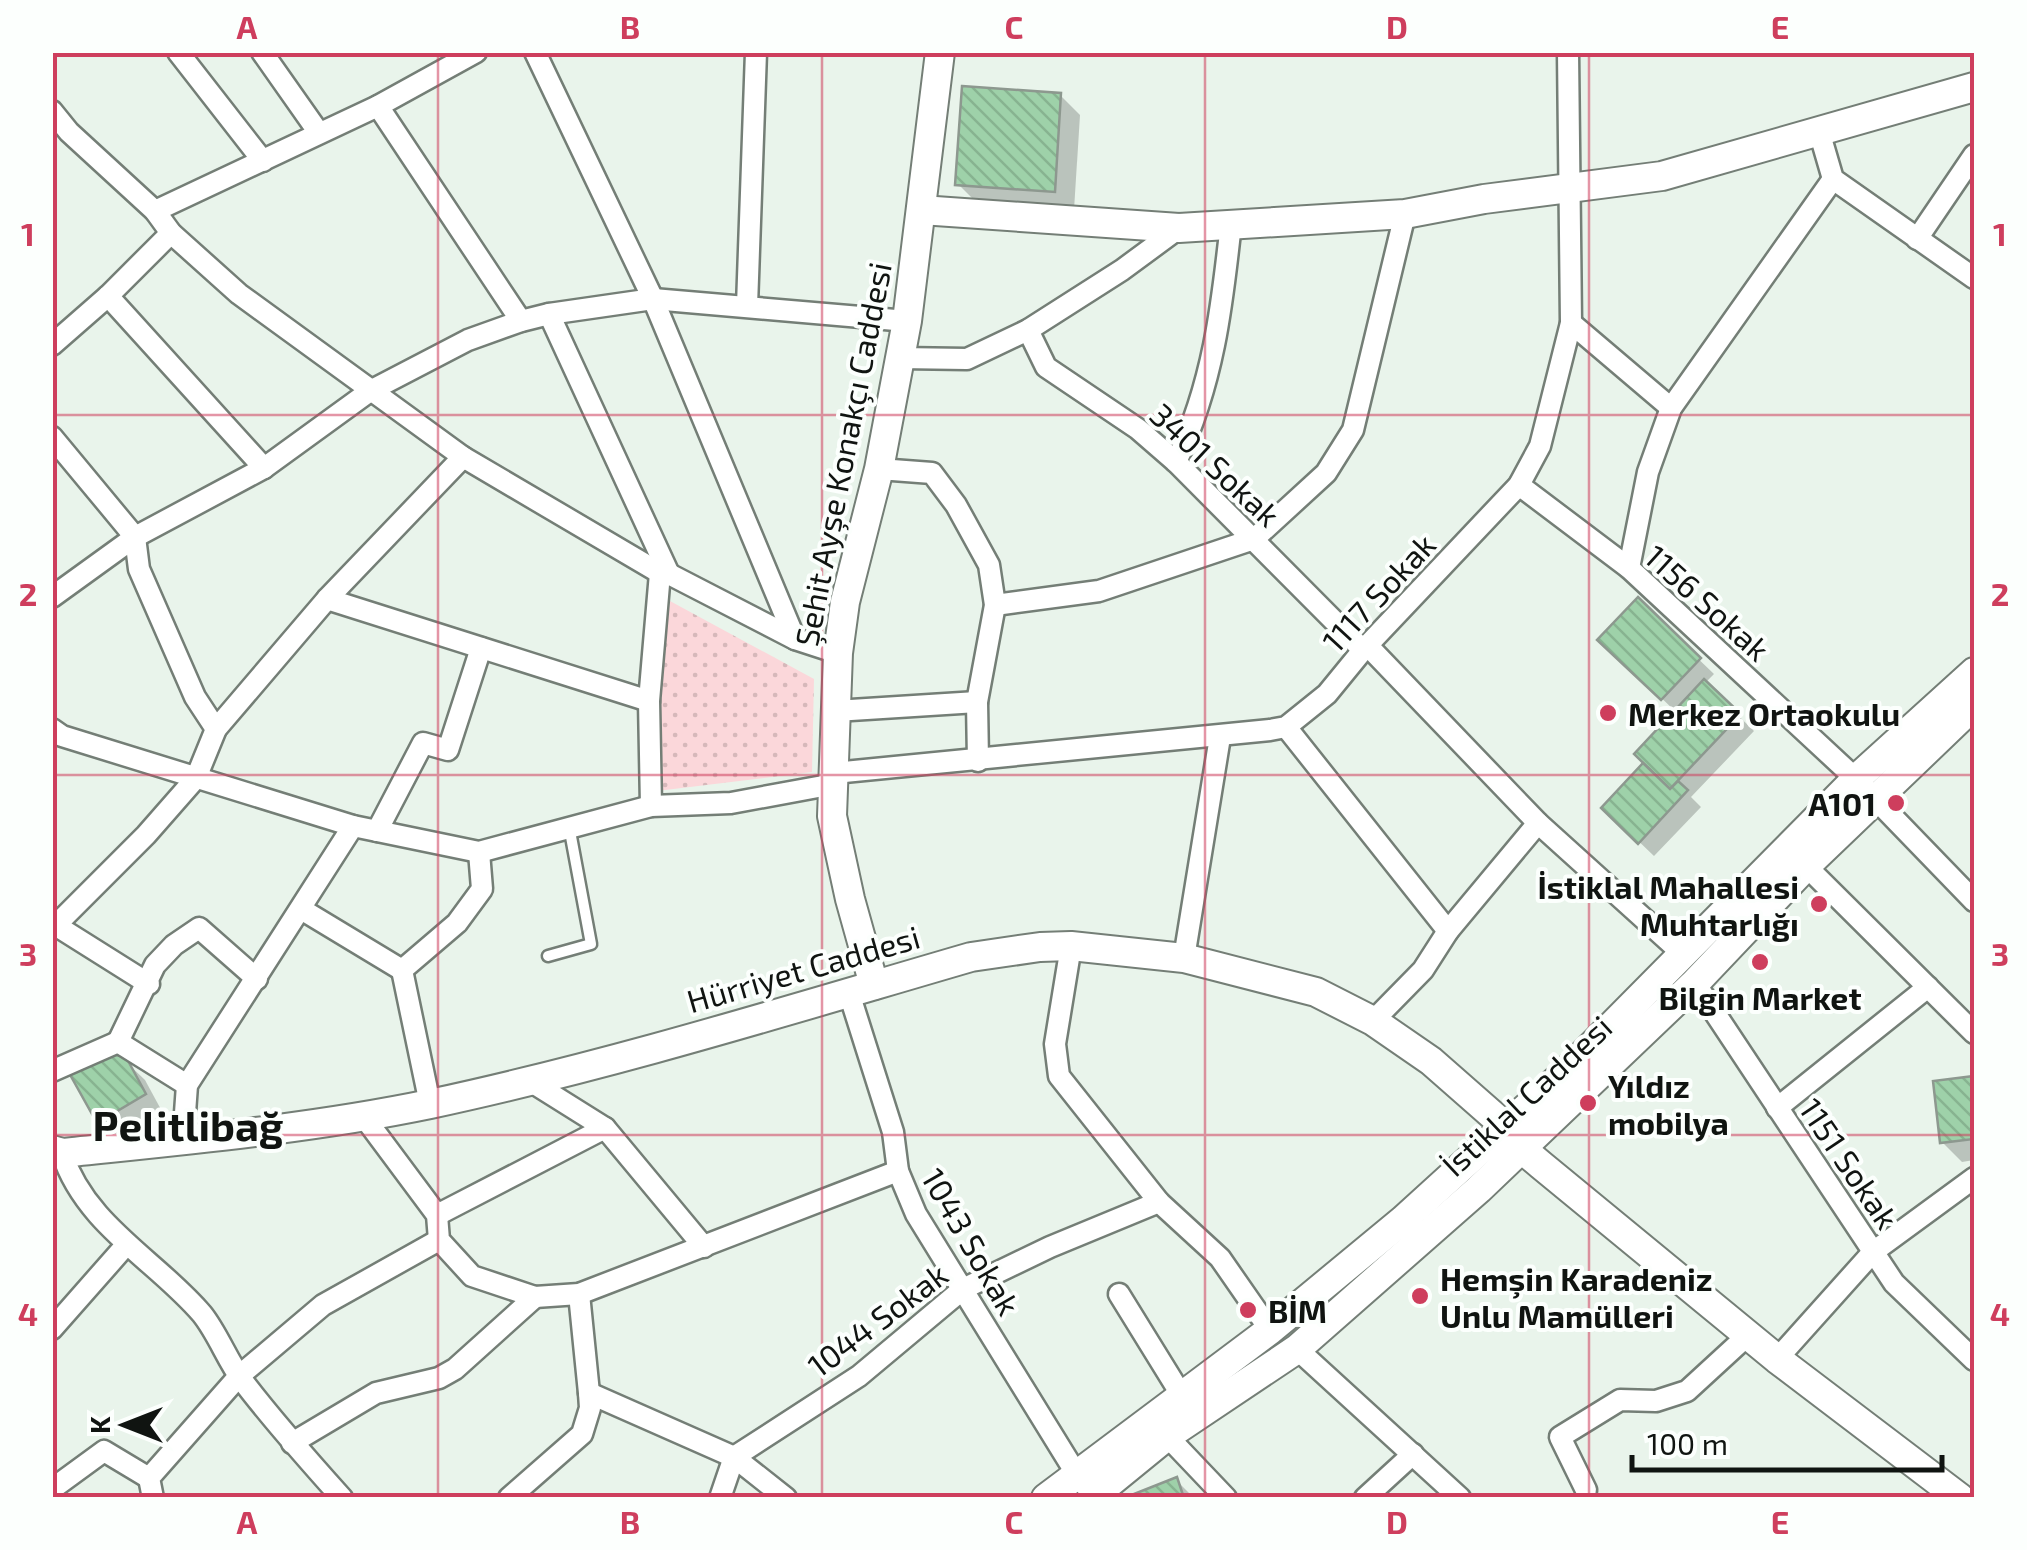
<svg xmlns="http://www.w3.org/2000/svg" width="2027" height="1550" viewBox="0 0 2027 1550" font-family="'Exo 2',sans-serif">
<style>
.park{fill:url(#park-dots)}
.shadow{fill:#0003}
.building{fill:url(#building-back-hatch);stroke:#8d988f;stroke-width:2.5}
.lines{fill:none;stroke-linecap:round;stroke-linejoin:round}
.lane-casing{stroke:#747e76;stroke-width:15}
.street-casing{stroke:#747e76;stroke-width:25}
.secondary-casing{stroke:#747e76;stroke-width:32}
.lane{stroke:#fff;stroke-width:10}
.street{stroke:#fff;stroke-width:20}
.secondary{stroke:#fff;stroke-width:28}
.grid{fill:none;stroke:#ce3e5d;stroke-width:2.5;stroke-opacity:0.55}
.poi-dot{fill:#ce3e5d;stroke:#fcfffd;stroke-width:4}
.labels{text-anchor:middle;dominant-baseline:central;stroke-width:8;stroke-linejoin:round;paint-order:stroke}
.street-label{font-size:32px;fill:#101411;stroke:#fcfffd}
.poi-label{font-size:32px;font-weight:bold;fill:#101411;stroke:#fcfffd;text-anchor:start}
.district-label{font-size:42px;font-weight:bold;fill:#101411;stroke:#fcfffd}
.neatline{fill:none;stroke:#ce3e5d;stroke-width:4}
.grid-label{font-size:32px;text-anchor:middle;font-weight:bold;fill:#ce3e5d}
</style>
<defs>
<pattern id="park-dots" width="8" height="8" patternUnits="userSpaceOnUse" patternTransform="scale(2.5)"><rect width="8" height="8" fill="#fbd7da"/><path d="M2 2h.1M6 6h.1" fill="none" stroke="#d6b8ba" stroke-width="1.8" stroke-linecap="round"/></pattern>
<pattern id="building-back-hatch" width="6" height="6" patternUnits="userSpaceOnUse" patternTransform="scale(2.5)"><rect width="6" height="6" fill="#9ed1a9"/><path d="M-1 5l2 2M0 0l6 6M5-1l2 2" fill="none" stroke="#87b390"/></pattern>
</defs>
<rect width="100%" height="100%" fill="#e9f4eb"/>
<polygon class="park" points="670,601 814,679 812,772 657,791 659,697"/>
<g class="shadow">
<polygon points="1060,95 1080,115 1074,210 978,204 958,184"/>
<polygon points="1638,601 1714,674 1705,683 1754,731 1691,797 1701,807 1654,856 1604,808 1646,763 1676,712 1601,640"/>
<polygon points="124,1060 145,1080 164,1115 119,1141 99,1121"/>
<polygon points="1974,1078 1974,1160 1962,1162 1942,1142 1935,1083"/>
<polygon points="1176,1480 1194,1498 1131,1498"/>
</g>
<g class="building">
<polygon points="962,86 1061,93 1055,192 955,185"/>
<polygon points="1638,597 1701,658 1661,700 1597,640"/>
<polygon points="1704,679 1741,714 1670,789 1634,754"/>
<polygon points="1643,763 1670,789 1678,781 1688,790 1638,844 1601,808"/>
<polygon points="102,1052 126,1057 146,1094 97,1123 68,1071"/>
<polygon points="1974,1076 1974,1139 1940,1143 1933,1081"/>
<polygon points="1177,1477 1184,1498 1124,1498"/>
</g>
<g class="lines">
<g class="lane-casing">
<polyline id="lane" points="548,956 591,944 569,826"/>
</g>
<g class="street-casing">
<g id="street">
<polyline points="178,52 263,161"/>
<polyline points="262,52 319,133"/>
<polyline points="535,52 653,299 795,639"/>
<polyline points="378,106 521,321"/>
<polyline points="52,111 69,132 155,211 171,233 239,294 463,457 660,573 669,574 795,639 838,653"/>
<polyline points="1819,131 1833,179 1974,278"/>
<polyline points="155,211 378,106 476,52"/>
<polyline points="1917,239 1974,155"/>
<polyline points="108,296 264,468"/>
<polyline points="747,306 756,52"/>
<polyline points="549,314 669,574"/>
<polyline points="1571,323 1671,408"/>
<polyline points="1028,330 1046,367 1138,429 1176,462 1363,650"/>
<polyline points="52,345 108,296 171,233"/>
<polyline points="900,358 967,359 1028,330 1122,270 1179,228"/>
<polyline points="52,437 135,537 139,569 195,697 216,729"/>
<path d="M 1176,462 C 1213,384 1222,308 1231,223"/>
<polyline points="879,469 932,473 956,505 989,565 995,605 977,702 978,761"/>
<polyline points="1519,485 1629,568 1856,779 1974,901"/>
<polyline points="1629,568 1648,472 1671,408 1833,179"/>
<polyline points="52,597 135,537 264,468 370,391 468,340 521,321 549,314 653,299 907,321"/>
<polyline points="327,599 649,701"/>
<polyline points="995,605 1099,591 1254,539 1326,473 1353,430 1405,214"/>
<polyline points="1368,646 1538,823 1683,954"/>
<polyline points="835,711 977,702"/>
<polyline points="1286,727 1448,931"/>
<polyline points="52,729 62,736 353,826 479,852 651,806 731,803 834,784"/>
<polyline points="834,773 1270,730 1286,727 1327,694 1363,650 1519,485 1540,446 1571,323 1568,52"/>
<polyline points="651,806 649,701 660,573"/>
<polyline points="377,831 423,743 448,750 481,648"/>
<polyline points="1806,866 1974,1033"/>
<polyline points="301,909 402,970 457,923 482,889 479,852"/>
<polyline points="52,923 149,984"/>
<polyline points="55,926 146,835 196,778 216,729 327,599 463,457"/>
<polyline points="1071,946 1055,1044 1059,1076 1159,1202 1220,1258 1270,1330"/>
<polyline points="1184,958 1220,737"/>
<polyline points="402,970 430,1104"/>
<polyline points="1695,983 1894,1283 1974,1360"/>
<polyline points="849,993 893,1132 898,1171 916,1214 1082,1483"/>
<polyline points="1373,1021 1423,970 1448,931 1538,823"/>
<polyline points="52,1071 118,1042"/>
<polyline points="530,1081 605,1128 704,1247"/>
<polyline points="187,1085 118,1042 155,965 174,945 199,928 257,979"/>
<polyline points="1777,1108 1928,987"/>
<polyline points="364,1117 437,1215 439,1240 472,1276 535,1297 579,1294 898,1171"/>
<polyline points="183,1141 187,1085 353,826"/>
<path d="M 62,1153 C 85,1225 156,1260 202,1314 C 218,1334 227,1360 242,1380 C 273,1421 307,1459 342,1498"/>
<polyline points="437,1215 605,1128"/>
<polyline points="1119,1294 1182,1396"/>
<polyline points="52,1329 126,1245"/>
<polyline points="1297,1349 1460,1498"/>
<polyline points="1777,1359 1873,1252 1974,1178"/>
<polyline points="589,1393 734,1457 786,1498"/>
<polyline points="1167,1436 1226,1498"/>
<polyline points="292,1443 376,1393 439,1378 455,1369 535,1297"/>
<polyline points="52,1489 104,1451 149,1478"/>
<polyline points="1586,1490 1560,1437 1620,1400 1656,1401 1687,1391 1748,1335"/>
<polyline points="153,1498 149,1478 239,1376 323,1305 439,1240"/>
<polyline points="509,1498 582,1434 590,1408 589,1393 579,1294"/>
<polyline points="720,1498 734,1457 859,1376 963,1289 1050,1247 1159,1202"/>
<polyline points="1365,1498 1413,1454"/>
</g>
</g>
<g class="secondary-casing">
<g id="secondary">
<polyline points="921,210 1179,228 1405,214 1484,199 1662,176 1974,87"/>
<polyline points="874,985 850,899 832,816 838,653 845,602 879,469 907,321 940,52"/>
<path d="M 52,1150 L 62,1153 C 185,1140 309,1129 430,1104 C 612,1065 792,1009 971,957 L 1040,947 L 1071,946 L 1184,958 L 1316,992 L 1373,1021 L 1431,1061 L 1505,1126 L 1522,1149 L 1541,1165 L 1777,1359 L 1960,1498"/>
<polyline points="1046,1498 1270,1330 1403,1220 1567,1071 1856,779 1974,672"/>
<polyline points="1091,1498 1167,1436 1297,1349 1479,1189 1695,983 1806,866 1974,705"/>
</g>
</g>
<use href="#lane" class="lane"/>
<use href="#street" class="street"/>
<use href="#secondary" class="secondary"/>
</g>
<path class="grid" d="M 438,52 L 438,1498M 822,52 L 822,1498M 1205,52 L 1205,1498M 1589,52 L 1589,1498M 52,415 L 1974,415M 52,775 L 1974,775M 52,1135 L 1974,1135"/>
<g class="poi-dot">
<circle cx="1608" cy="713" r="10"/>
<circle cx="1896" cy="803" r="10"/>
<circle cx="1819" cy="904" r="10"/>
<circle cx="1760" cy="962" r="10"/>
<circle cx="1588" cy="1103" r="10"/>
<circle cx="1420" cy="1296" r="10"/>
<circle cx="1248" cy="1310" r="10"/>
</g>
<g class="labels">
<g class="street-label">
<text transform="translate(842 454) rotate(-79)">Şehit Ayşe Konakçı Caddesi</text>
<text transform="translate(1216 464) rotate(43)">3401 Sokak</text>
<text transform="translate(1378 592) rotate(-47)">1117 Sokak</text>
<text transform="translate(1708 602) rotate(42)">1156 Sokak</text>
<text transform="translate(803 968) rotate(-16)">Hürriyet Caddesi</text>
<text transform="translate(1526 1095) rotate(-43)">İstiklal Caddesi</text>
<text transform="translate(1850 1163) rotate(56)">1151 Sokak</text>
<text transform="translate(972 1241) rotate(60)">1043 Sokak</text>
<text transform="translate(877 1319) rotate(-37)">1044 Sokak</text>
</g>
<g class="poi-label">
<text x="1628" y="713">Merkez Ortaokulu</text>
<text x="1876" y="803" text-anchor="end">A101</text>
<text x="1799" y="886" text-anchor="end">İstiklal Mahallesi<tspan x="1799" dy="37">Muhtarlığı</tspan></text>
<text x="1760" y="997" text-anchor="middle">Bilgin Market</text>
<text x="1608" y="1085">Yıldız<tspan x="1608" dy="37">mobilya</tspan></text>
<text x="1440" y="1278">Hemşin Karadeniz<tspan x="1440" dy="37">Unlu Mamülleri</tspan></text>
<text x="1268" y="1310">BİM</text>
</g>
<g class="district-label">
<text x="188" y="1124">Pelitlibağ</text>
</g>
</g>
<rect width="2027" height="1550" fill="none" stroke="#fcfffd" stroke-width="110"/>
<g transform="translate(125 1425) rotate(270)" stroke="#fcfffd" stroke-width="8" paint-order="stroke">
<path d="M0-8L18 38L0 25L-18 38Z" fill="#101411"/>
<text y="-15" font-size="28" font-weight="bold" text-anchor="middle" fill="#101411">K</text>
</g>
<path d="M1632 1455v15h310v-15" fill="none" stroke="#101411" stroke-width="5"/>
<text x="1647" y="1455" font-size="30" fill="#101411" stroke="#fcfffd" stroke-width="8" paint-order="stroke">100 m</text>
<rect x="55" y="55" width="1917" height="1440" class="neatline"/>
<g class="grid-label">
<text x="247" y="39">A</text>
<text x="630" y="39">B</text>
<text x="1014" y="39">C</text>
<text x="1397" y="39">D</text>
<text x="1780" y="39">E</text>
<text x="28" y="246">1</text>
<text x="2000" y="246">1</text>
<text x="28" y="606">2</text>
<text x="2000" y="606">2</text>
<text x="28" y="966">3</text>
<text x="2000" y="966">3</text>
<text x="28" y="1326">4</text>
<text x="2000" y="1326">4</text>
<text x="247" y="1534">A</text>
<text x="630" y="1534">B</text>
<text x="1014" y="1534">C</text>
<text x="1397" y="1534">D</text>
<text x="1780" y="1534">E</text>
</g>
</svg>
